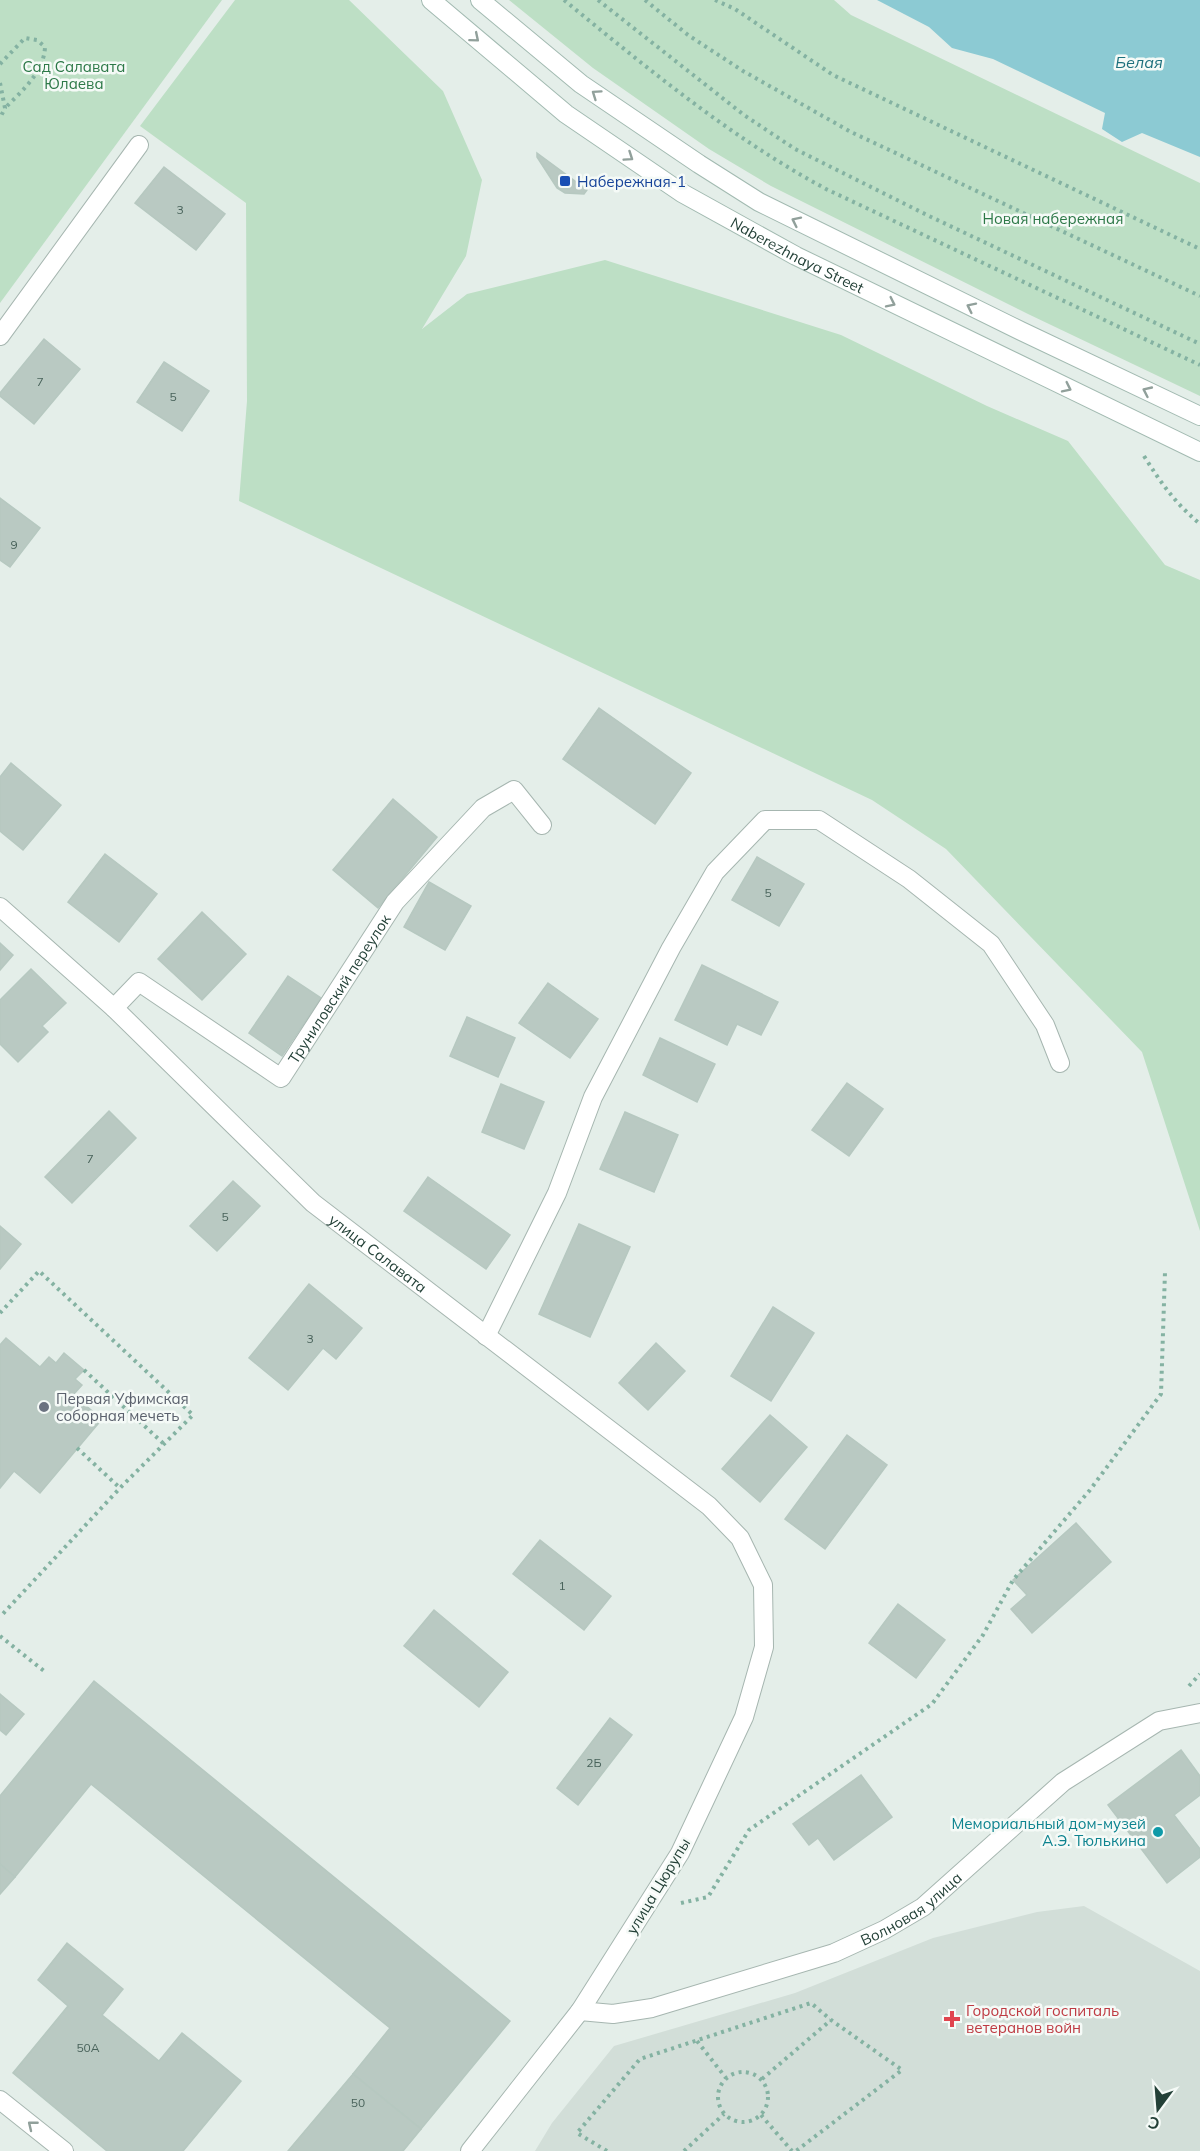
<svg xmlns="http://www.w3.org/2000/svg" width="1200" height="2151" viewBox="0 0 1200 2151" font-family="Mulish,sans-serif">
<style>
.built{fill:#d2ded8}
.green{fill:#bddfc5}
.water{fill:#8ccad3}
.building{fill:#b9c9c2;stroke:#b6c8c0;stroke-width:1.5}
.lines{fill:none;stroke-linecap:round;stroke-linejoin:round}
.lane-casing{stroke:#a6b6b0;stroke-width:20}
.street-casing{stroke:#a6b6b0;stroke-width:20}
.secondary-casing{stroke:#a2bab1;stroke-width:20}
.path{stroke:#84b2a2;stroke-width:4;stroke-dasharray:3 4.5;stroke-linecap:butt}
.lane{stroke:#fff;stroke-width:18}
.street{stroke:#fff;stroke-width:18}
.secondary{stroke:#fff;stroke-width:18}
.oneway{stroke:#91a09b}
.transit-dot{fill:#1a4fb4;stroke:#f5faf7;stroke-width:2}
.worship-dot{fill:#6b7280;stroke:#f5faf7;stroke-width:2}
.culture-dot{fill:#0f9aa8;stroke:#f5faf7;stroke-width:2}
.health-dot{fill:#e0444e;stroke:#f5faf7;stroke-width:2}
.labels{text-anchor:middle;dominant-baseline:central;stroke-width:5;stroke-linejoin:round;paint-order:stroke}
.number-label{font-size:12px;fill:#48625a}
.park-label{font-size:15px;fill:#2c7847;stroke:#f5faf7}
.transit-label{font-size:15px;fill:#164399;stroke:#f5faf7;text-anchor:start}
.street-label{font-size:15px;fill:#234037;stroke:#f5faf7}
.worship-label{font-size:15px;fill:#5b616d;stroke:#f5faf7;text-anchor:start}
.culture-label{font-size:15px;fill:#0d838f;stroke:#f5faf7;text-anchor:end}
.health-label{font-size:15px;fill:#be3a42;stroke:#f5faf7;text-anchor:start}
.water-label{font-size:16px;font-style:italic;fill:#1c707d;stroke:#f5faf7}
</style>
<rect width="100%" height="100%" fill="#e4eee9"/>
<polygon class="built" points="1084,1906 1200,1971 1200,2151 535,2151 552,2123 614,2046 795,1993 933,1938 1037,1912"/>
<g class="green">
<polygon points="0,0 222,0 0,303"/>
<polygon points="235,0 349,0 443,91 482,180 466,256 422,329 467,294 605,260 841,335 987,406 1068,441 1165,565 1200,580 1200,1231 1142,1052 946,849 872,800 239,501 247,401 246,203 140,126"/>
<polygon points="509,0 834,0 851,15 1200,183 1200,396 1028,314 771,186 709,149 593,68"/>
</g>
<polygon class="water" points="877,0 1200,0 1200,157 1142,133 1122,142 1102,129 1105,113 993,59 952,48 929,27"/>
<g class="building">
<polygon points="537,153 587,190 584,194 565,193 557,188 537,157"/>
<polygon points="164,167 225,214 196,250 135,203"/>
<polygon points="44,339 80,369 34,424 0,396 0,393"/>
<polygon points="164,362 209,391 182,431 137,402"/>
<polygon points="0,498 40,528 10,567 0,560"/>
<polygon points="599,708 691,773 655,824 563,759"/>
<polygon points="11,763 61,805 23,850 0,831 0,777"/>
<polygon points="393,799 437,837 378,908 333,870"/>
<polygon points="105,854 157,894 119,942 68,902"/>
<polygon points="757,857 804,884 779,926 732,900"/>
<polygon points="429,882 471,906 445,950 404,927"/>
<polygon points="202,912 246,954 202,1000 158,959"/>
<polygon points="0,943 13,955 0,970"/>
<polygon points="702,965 778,1002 761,1035 737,1024 727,1045 675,1020"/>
<polygon points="31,969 66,1003 42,1026 48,1032 18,1062 0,1044 0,1000"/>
<polygon points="288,976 321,998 282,1056 249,1033"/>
<polygon points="548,983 598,1019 570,1058 519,1023"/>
<polygon points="467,1017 515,1038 498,1077 450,1056"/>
<polygon points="660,1038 715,1064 697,1102 643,1075"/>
<polygon points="847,1083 883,1109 849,1156 812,1130"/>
<polygon points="501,1084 544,1102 524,1149 482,1132"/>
<polygon points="109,1111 136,1138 72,1203 45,1177"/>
<polygon points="625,1112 678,1135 654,1192 600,1169"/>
<polygon points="428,1177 510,1235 486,1269 404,1211"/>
<polygon points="233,1181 260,1206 217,1251 190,1226"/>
<polygon points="579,1224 630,1247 590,1337 539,1314"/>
<polygon points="0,1226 21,1244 0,1269"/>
<polygon points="309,1284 362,1328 336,1359 323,1348 288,1390 249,1358"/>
<polygon points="773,1307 814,1333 771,1401 731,1376"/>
<polygon points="6,1338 40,1367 49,1357 56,1363 64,1353 84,1370 75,1379 82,1385 73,1395 102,1419 40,1493 14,1471 0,1488 0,1345"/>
<polygon points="656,1343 685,1371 648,1410 619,1383"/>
<polygon points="770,1415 807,1447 760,1502 722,1469"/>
<polygon points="847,1435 887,1465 825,1549 785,1519"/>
<polygon points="1076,1523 1111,1562 1032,1633 1011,1609 1027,1595 1013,1580"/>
<polygon points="540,1540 611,1596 584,1630 513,1574"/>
<polygon points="898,1604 945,1640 916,1678 869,1643"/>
<polygon points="434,1610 508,1672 479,1707 404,1646"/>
<polygon points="94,1681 510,2021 421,2129 353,2074 390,2028 91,1784 15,1877 0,1864 0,1796"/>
<polygon points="0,1694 24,1714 6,1735 0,1730"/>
<polygon points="610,1718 632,1735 578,1805 557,1788"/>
<polygon points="1181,1750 1200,1776 1200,1795 1174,1815 1200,1849 1200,1857 1167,1883 1108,1805"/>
<polygon points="861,1775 892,1817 834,1860 818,1838 809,1845 793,1824"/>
<polygon points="0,1864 15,1877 0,1894"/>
<polygon points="67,1943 123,1989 102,2015 159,2061 182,2033 241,2081 183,2151 107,2151 13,2073 68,2006 38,1980"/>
<polygon points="353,2074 421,2129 403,2151 288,2151"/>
</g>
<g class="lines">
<g class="lane-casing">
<polyline id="lane" points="486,1336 557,1193 593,1097 671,948 715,872 765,820 819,820 909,879 991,944 1045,1025 1060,1063"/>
</g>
<g class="street-casing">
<g id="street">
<polyline points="0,336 139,145"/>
<path id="s1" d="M 0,907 L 114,1008 L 313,1203 L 709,1506 L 740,1538 L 763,1585 L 764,1647 L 744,1717 L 680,1853 L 580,2011 L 470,2151"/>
<path id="s2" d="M 114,1008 L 139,982 L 281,1078 L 395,902 L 483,808 L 514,790 L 542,825"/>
<path id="s3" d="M 580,2011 L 613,2014 L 652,2008 L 834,1953 L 884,1930 L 923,1907 L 1063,1782 L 1159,1721 L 1200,1713"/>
<polyline points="0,2100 64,2151"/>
</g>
</g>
<g class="secondary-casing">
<g id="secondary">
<path id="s4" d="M 431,0 L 566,114 L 682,193 L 796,256 L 1200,452"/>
<polyline points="480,0 581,84 699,164 759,202 1021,331 1200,416"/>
</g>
</g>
<g class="path">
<path d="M 564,0 C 647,68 730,137 826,189 L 1200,365"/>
<polyline points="598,0 744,115 795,149 929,216 1200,344"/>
<polyline points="645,0 688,35 743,71 851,132 1200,296"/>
<polyline points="715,0 735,9 833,75 1200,249"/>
<path d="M 0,64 L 25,38 L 37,40 L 45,47 C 44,72 22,91 5,108"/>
<polyline points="0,83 5,108 0,118"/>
<path d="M 1144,456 C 1161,483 1175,503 1200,524"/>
<polyline points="0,1313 39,1271 193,1415 120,1488 0,1617"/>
<polyline points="84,1370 165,1445"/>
<polyline points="77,1448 120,1488"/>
<polyline points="0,1636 44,1671"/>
<polyline points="1189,1686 1200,1674"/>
<polyline points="681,1903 708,1897 749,1830 932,1704 983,1635 1013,1580 1090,1490 1161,1394 1165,1272"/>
<polyline points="697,2041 726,2078"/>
<circle cx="743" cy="2097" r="25"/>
<polyline points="762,2079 831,2020"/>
<polyline points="761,2115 792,2151"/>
<polyline points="607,2151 577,2133 640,2059 811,2003 831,2020 902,2070 796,2151"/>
<polyline points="684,2151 724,2114"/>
</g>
<use href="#lane" class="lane"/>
<use href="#street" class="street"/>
<use href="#secondary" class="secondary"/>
</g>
<defs><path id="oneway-chevron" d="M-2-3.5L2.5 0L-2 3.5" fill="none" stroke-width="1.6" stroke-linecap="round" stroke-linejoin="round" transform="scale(1.5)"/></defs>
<g class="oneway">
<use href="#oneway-chevron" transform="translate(475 38) rotate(40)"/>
<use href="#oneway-chevron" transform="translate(596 94) rotate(-145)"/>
<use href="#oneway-chevron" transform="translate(629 157) rotate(34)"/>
<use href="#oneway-chevron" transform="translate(796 221) rotate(-154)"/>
<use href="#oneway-chevron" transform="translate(891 303) rotate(26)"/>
<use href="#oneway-chevron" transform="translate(971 307) rotate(-154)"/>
<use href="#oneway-chevron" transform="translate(1067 388) rotate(26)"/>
<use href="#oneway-chevron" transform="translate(1147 391) rotate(-155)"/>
<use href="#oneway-chevron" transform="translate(32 2125) rotate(-141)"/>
</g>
<rect class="transit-dot" x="559" y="175" width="12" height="12" rx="3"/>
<circle class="worship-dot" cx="44" cy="1407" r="6"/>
<circle class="culture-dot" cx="1158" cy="1832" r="6"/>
<path class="health-dot" d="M949 2010h6v6h6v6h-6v6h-6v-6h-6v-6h6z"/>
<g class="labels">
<g class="number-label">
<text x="180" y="209">3</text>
<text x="40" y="381">7</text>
<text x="173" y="396">5</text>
<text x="14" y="544">9</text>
<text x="768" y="892">5</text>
<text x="90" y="1158">7</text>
<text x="225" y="1216">5</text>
<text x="310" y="1338">3</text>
<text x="562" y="1585">1</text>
<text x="594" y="1762">2Б</text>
<text x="88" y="2047">50А</text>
<text x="358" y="2102">50</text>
</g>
<g class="park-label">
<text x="74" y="66">Сад Салавата<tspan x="74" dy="17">Юлаева</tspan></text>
<text x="1053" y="218">Новая набережная</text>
</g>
<g class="transit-label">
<text x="577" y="181">Набережная-1</text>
</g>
<g class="street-label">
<text stroke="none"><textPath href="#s4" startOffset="448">Naberezhnaya Street</textPath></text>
<text stroke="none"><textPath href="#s2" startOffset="314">Труниловский переулок</textPath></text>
<text stroke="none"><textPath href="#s1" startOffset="513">улица Салавата</textPath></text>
<text transform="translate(658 1886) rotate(-59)">улица Цюрупы</text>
<text stroke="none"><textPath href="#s3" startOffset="352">Волновая улица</textPath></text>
</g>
<g class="worship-label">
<text x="56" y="1398">Первая Уфимская<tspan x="56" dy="17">соборная мечеть</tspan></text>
</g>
<g class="culture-label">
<text x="1146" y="1823">Мемориальный дом-музей<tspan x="1146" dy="17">А.Э. Тюлькина</tspan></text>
</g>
<g class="health-label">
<text x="966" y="2010">Городской госпиталь<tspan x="966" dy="17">ветеранов войн</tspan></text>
</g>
<g class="water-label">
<text x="1139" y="62">Белая</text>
</g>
</g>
<g transform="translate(1158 2109) rotate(196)" stroke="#f5faf7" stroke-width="4.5" paint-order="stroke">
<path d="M0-4.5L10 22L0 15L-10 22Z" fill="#234037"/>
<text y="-9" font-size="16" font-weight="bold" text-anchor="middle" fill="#234037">С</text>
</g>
</svg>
